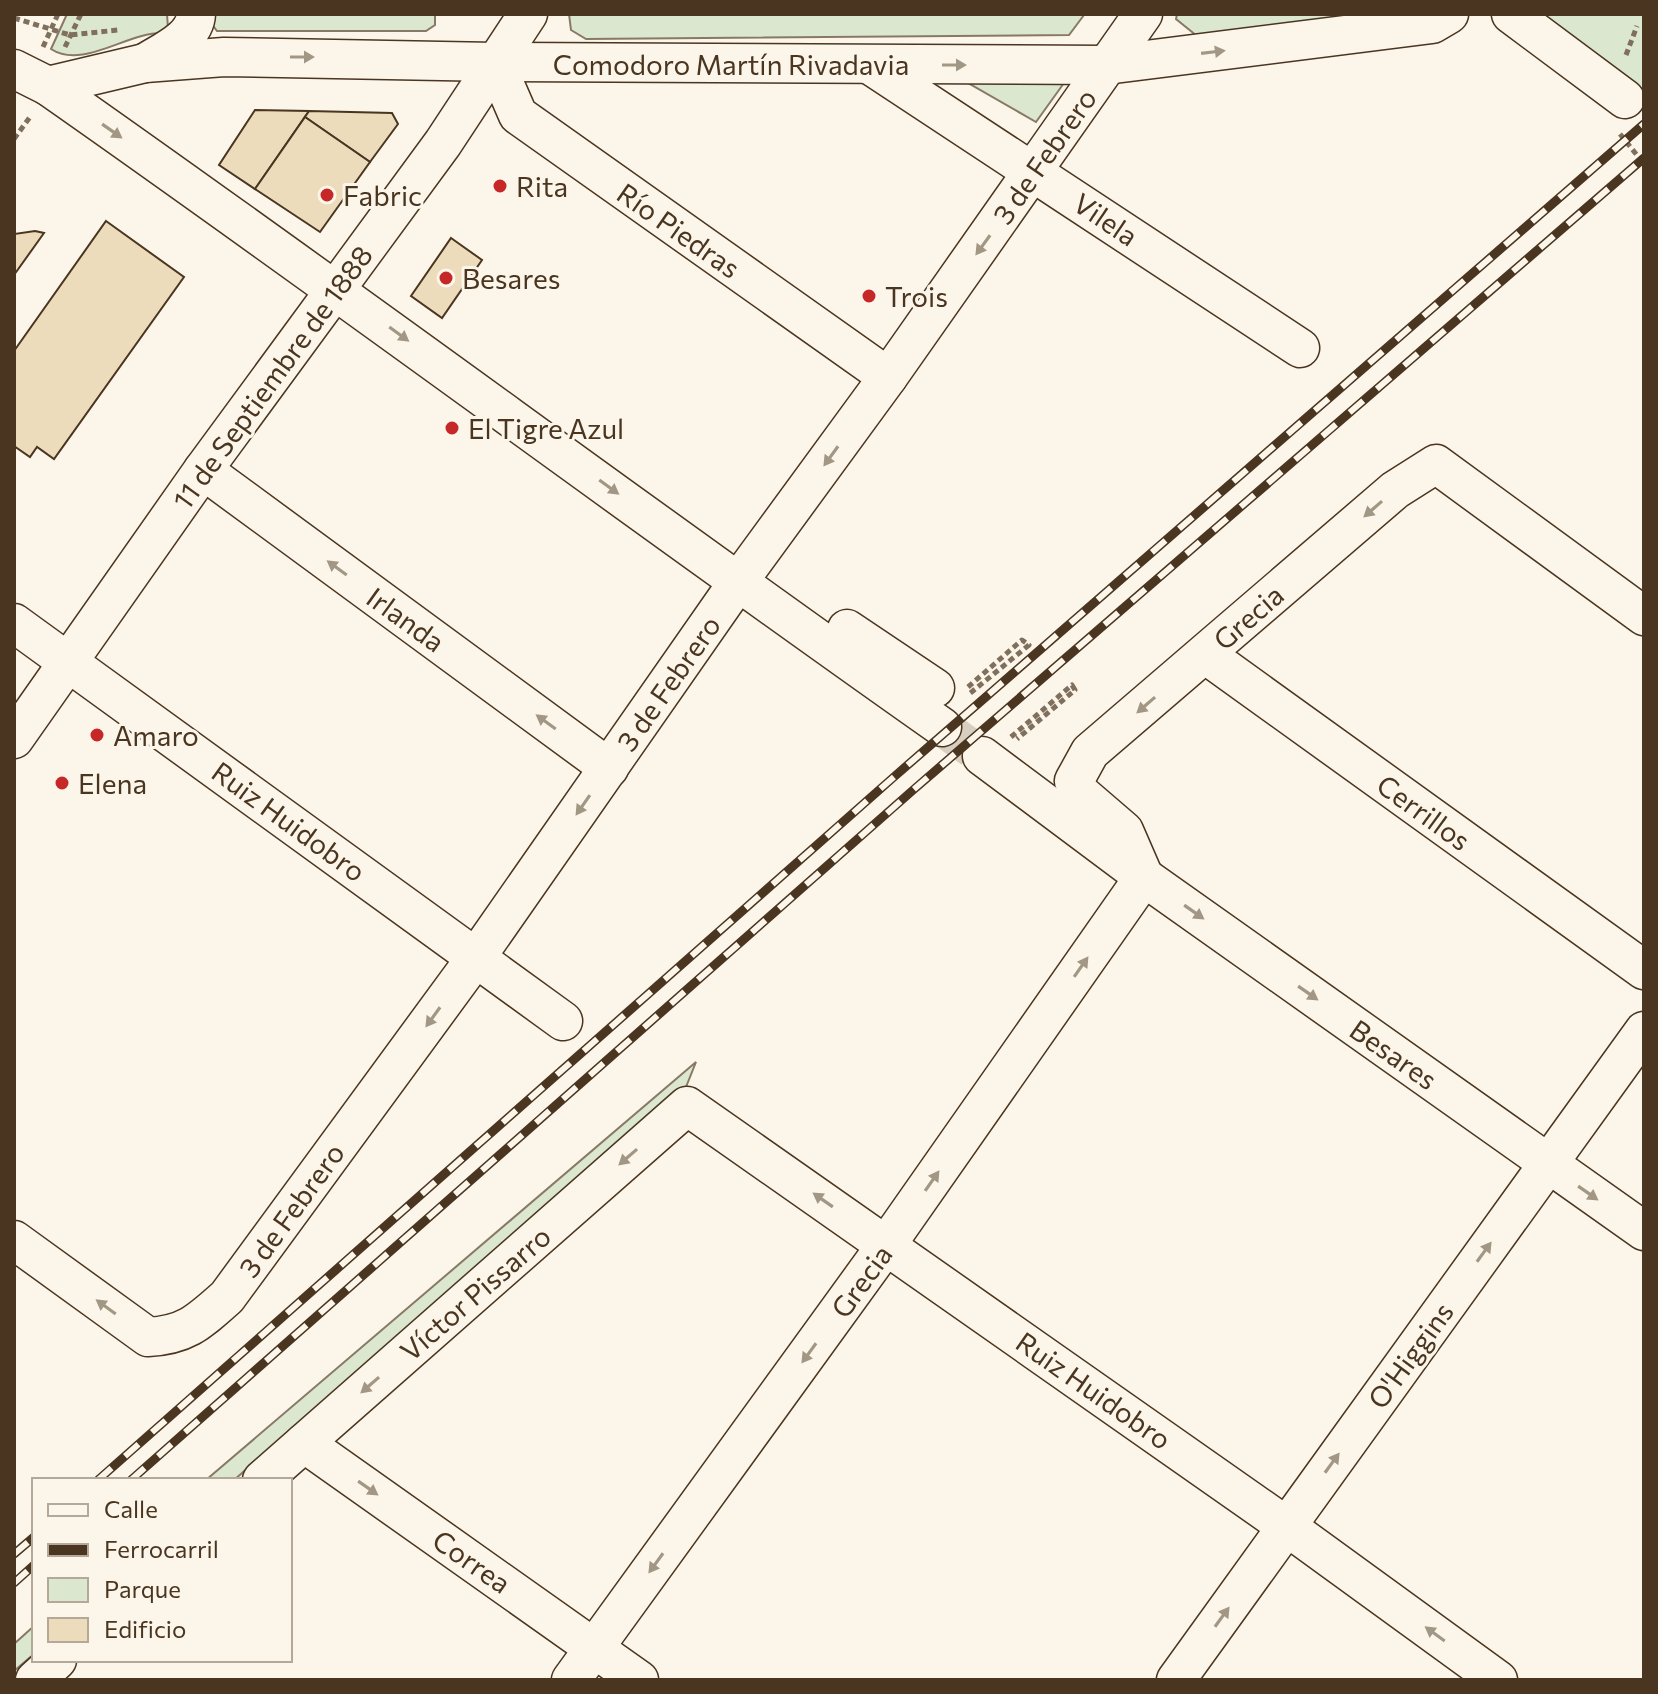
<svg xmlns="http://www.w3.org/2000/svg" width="1658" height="1694" viewBox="0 0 1658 1694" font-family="Commissioner,sans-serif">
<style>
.green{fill:#dce7d0;stroke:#887966;stroke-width:2}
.building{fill:#ecdcbc;stroke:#4a3520;stroke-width:2}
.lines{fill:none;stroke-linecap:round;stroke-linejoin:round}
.minor-tunnel{stroke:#d8cfc1;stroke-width:38;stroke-dasharray:38 19;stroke-linecap:butt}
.minor-casing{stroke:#4a3520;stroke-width:41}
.path{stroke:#7f6f5c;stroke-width:5;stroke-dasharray:6 4;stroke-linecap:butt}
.minor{stroke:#fbf6e9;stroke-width:38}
.rail-casing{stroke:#4a3520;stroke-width:9}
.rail{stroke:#fbf6e9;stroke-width:6;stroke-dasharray:18;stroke-linecap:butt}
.oneway{fill:#a29684}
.poi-dot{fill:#c62828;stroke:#fbf6e9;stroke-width:3}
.labels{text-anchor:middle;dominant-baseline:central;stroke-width:6;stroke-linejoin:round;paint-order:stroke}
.street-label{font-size:28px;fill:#4a3520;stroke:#fbf6e9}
.poi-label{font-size:28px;fill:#4a3520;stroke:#fbf6e9;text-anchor:start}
</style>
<rect width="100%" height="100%" fill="#fbf6e9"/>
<g class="green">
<path d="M 67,14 L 167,14 L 168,28 L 163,33 C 127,32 83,70 51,49 Z"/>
<polygon points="212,14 435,14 435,25 426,31 217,31 211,23"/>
<polygon points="569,14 1084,14 1084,15 1069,35 586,39 571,30"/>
<polygon points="1177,14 1367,14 1197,36 1176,19"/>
<polygon points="1542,14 1644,14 1644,94"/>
<polygon points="1069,76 1036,122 963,80"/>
<polygon points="696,1062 686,1087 234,1480 206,1480"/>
<polygon points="34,1626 34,1654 14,1671 14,1644"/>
</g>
<g class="building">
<polygon points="255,110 309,111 255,189 219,165"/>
<polygon points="309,111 392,113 398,124 370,162 305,117"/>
<polygon points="305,117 370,162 320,232 255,189"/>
<polygon points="106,221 184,277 54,459 37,447 30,457 14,446 14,351"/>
<polygon points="35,231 44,233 14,275 14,234"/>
<polygon points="451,238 482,260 442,318 411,296"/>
</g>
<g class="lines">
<polyline class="minor-tunnel" points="942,727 982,756"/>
<g class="minor-casing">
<g id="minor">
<polyline points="1511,14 1625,99"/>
<polyline points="495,62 518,115 888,377"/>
<path d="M 145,63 C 164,51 195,38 196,14"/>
<polyline points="870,65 1300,348"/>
<path d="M 14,69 L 48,86 C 348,296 642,516 942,727"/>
<polyline points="48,86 145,63 224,57 495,62 1106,65 1432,24 1449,14"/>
<polyline points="203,470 609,768"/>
<polyline points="14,623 563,1021"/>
<polyline points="847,629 935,688"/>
<polyline points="1205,654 1644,970"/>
<polyline points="14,739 203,470 443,143 528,14"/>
<polyline points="982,756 1144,877 1644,1231"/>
<polyline points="1144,877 1124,831 1081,794 1074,781 1090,752 1395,490 1436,464 1644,616"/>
<path d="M 14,1240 L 148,1337 C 186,1335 199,1322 227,1297 L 477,956 L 738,582 L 888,377 L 1143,14"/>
<polyline points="304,1443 639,1680"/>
<polyline points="262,1480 687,1106 1286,1526 1498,1680"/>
<polyline points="35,1680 57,1660"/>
<polyline points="571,1680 887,1244 1144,877"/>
<polyline points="1176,1680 1644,1031"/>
</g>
</g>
<g class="path">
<polyline points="14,18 70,35 118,30"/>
<polyline points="43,47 58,14"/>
<polyline points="65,47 81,14"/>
<polyline points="1626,55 1637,26"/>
<polyline points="1620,134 1644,164"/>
<polyline points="14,139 30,117"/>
<polyline points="968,687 1022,640 1029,645 968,695"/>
<polyline points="1011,737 1072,685 1075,690 1017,739"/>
</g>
<use href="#minor" class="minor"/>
<g class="rail-casing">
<g id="rail">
<polyline points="98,1480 895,776 1644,124"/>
<polyline points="131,1480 912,791 1644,158"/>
<polyline points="14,1554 34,1537"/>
<polyline points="14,1583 34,1565"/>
</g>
</g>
<use href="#rail" class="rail"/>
</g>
<defs><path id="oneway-solid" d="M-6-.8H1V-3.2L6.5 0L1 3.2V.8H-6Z" transform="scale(2)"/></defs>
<g class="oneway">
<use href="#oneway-solid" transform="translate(1213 52) rotate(-7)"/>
<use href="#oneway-solid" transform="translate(302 57)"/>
<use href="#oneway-solid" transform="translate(954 65)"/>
<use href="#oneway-solid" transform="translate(112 131) rotate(35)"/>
<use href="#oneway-solid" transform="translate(983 245) rotate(126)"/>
<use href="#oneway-solid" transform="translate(399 334) rotate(36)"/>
<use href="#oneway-solid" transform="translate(831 456) rotate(126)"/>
<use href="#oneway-solid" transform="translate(609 487) rotate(36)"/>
<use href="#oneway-solid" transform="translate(1373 509) rotate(139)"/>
<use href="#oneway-solid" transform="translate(337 568) rotate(-144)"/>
<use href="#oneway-solid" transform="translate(1146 705) rotate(139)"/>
<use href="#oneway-solid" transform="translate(546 722) rotate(-144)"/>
<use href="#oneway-solid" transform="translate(583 805) rotate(125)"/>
<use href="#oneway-solid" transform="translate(1194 912) rotate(35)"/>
<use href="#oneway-solid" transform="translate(1081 967) rotate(-55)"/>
<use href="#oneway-solid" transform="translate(1308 993) rotate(35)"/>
<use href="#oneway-solid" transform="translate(433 1017) rotate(126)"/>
<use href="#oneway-solid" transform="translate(628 1157) rotate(139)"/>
<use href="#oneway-solid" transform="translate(932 1181) rotate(-55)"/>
<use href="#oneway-solid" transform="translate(1588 1193) rotate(35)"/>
<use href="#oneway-solid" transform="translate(823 1200) rotate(-145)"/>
<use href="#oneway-solid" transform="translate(1484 1252) rotate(-54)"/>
<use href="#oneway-solid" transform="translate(106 1307) rotate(-144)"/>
<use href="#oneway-solid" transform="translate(809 1353) rotate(126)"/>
<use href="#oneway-solid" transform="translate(370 1385) rotate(139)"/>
<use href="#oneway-solid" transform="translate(1332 1463) rotate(-54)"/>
<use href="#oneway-solid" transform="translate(368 1488) rotate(35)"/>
<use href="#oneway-solid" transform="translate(656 1563) rotate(126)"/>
<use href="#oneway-solid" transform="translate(1222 1617) rotate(-54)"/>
<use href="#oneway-solid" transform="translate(1435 1634) rotate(-144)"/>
</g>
<g class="poi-dot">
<circle cx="500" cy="186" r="8"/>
<circle cx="327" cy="195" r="8"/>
<circle cx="446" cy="278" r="8"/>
<circle cx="869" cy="296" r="8"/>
<circle cx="452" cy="428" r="8"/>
<circle cx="97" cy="735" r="8"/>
<circle cx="62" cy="783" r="8"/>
</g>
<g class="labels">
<g class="street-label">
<text x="731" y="64">Comodoro Martín Rivadavia</text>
<text transform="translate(1044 156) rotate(-55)">3 de Febrero</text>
<text transform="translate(1106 219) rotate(34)">Vilela</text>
<text transform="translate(679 230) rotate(35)">Río Piedras</text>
<text transform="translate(272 377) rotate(-54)">11 de Septiembre de 1888</text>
<text transform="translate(1248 617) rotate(-41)">Grecia</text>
<text transform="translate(406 619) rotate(36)">Irlanda</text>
<text transform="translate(668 683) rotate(-55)">3 de Febrero</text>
<text transform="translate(1424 812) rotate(36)">Cerrillos</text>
<text transform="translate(289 821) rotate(36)">Ruiz Huidobro</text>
<text transform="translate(1394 1054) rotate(35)">Besares</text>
<text transform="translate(291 1210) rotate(-54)">3 de Febrero</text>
<text transform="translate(861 1281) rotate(-54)">Grecia</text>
<text transform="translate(475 1293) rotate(-41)">Víctor Pissarro</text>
<text transform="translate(1410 1355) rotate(-54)">O'Higgins</text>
<text transform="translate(1094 1390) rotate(35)">Ruiz Huidobro</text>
<text transform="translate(472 1561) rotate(35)">Correa</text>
</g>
<g class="poi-label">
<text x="516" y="186">Rita</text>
<text x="343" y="195">Fabric</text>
<text x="462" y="278">Besares</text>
<text x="885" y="296">Trois</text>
<text x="468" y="428">El Tigre Azul</text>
<text x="113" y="735">Amaro</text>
<text x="78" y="783">Elena</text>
</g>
</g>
<rect width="1658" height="1694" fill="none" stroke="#4a3520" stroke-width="32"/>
<rect x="32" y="1478" width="260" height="184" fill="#fbf6e9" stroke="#b4a999" stroke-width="2"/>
<rect x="48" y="1504" width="40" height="12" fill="#fbf6e9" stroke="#b4a999" stroke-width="2"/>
<text x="104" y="1518" font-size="24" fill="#4a3520">Calle</text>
<rect x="48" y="1544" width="40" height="12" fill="#4a3520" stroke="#b4a999" stroke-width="2"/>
<text x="104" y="1558" font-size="24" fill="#4a3520">Ferrocarril</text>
<rect x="48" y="1578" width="40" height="24" fill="#dce7d0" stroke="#b4a999" stroke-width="2"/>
<text x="104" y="1598" font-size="24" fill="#4a3520">Parque</text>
<rect x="48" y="1618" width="40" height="24" fill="#ecdcbc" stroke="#b4a999" stroke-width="2"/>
<text x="104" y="1638" font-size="24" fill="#4a3520">Edificio</text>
</svg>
